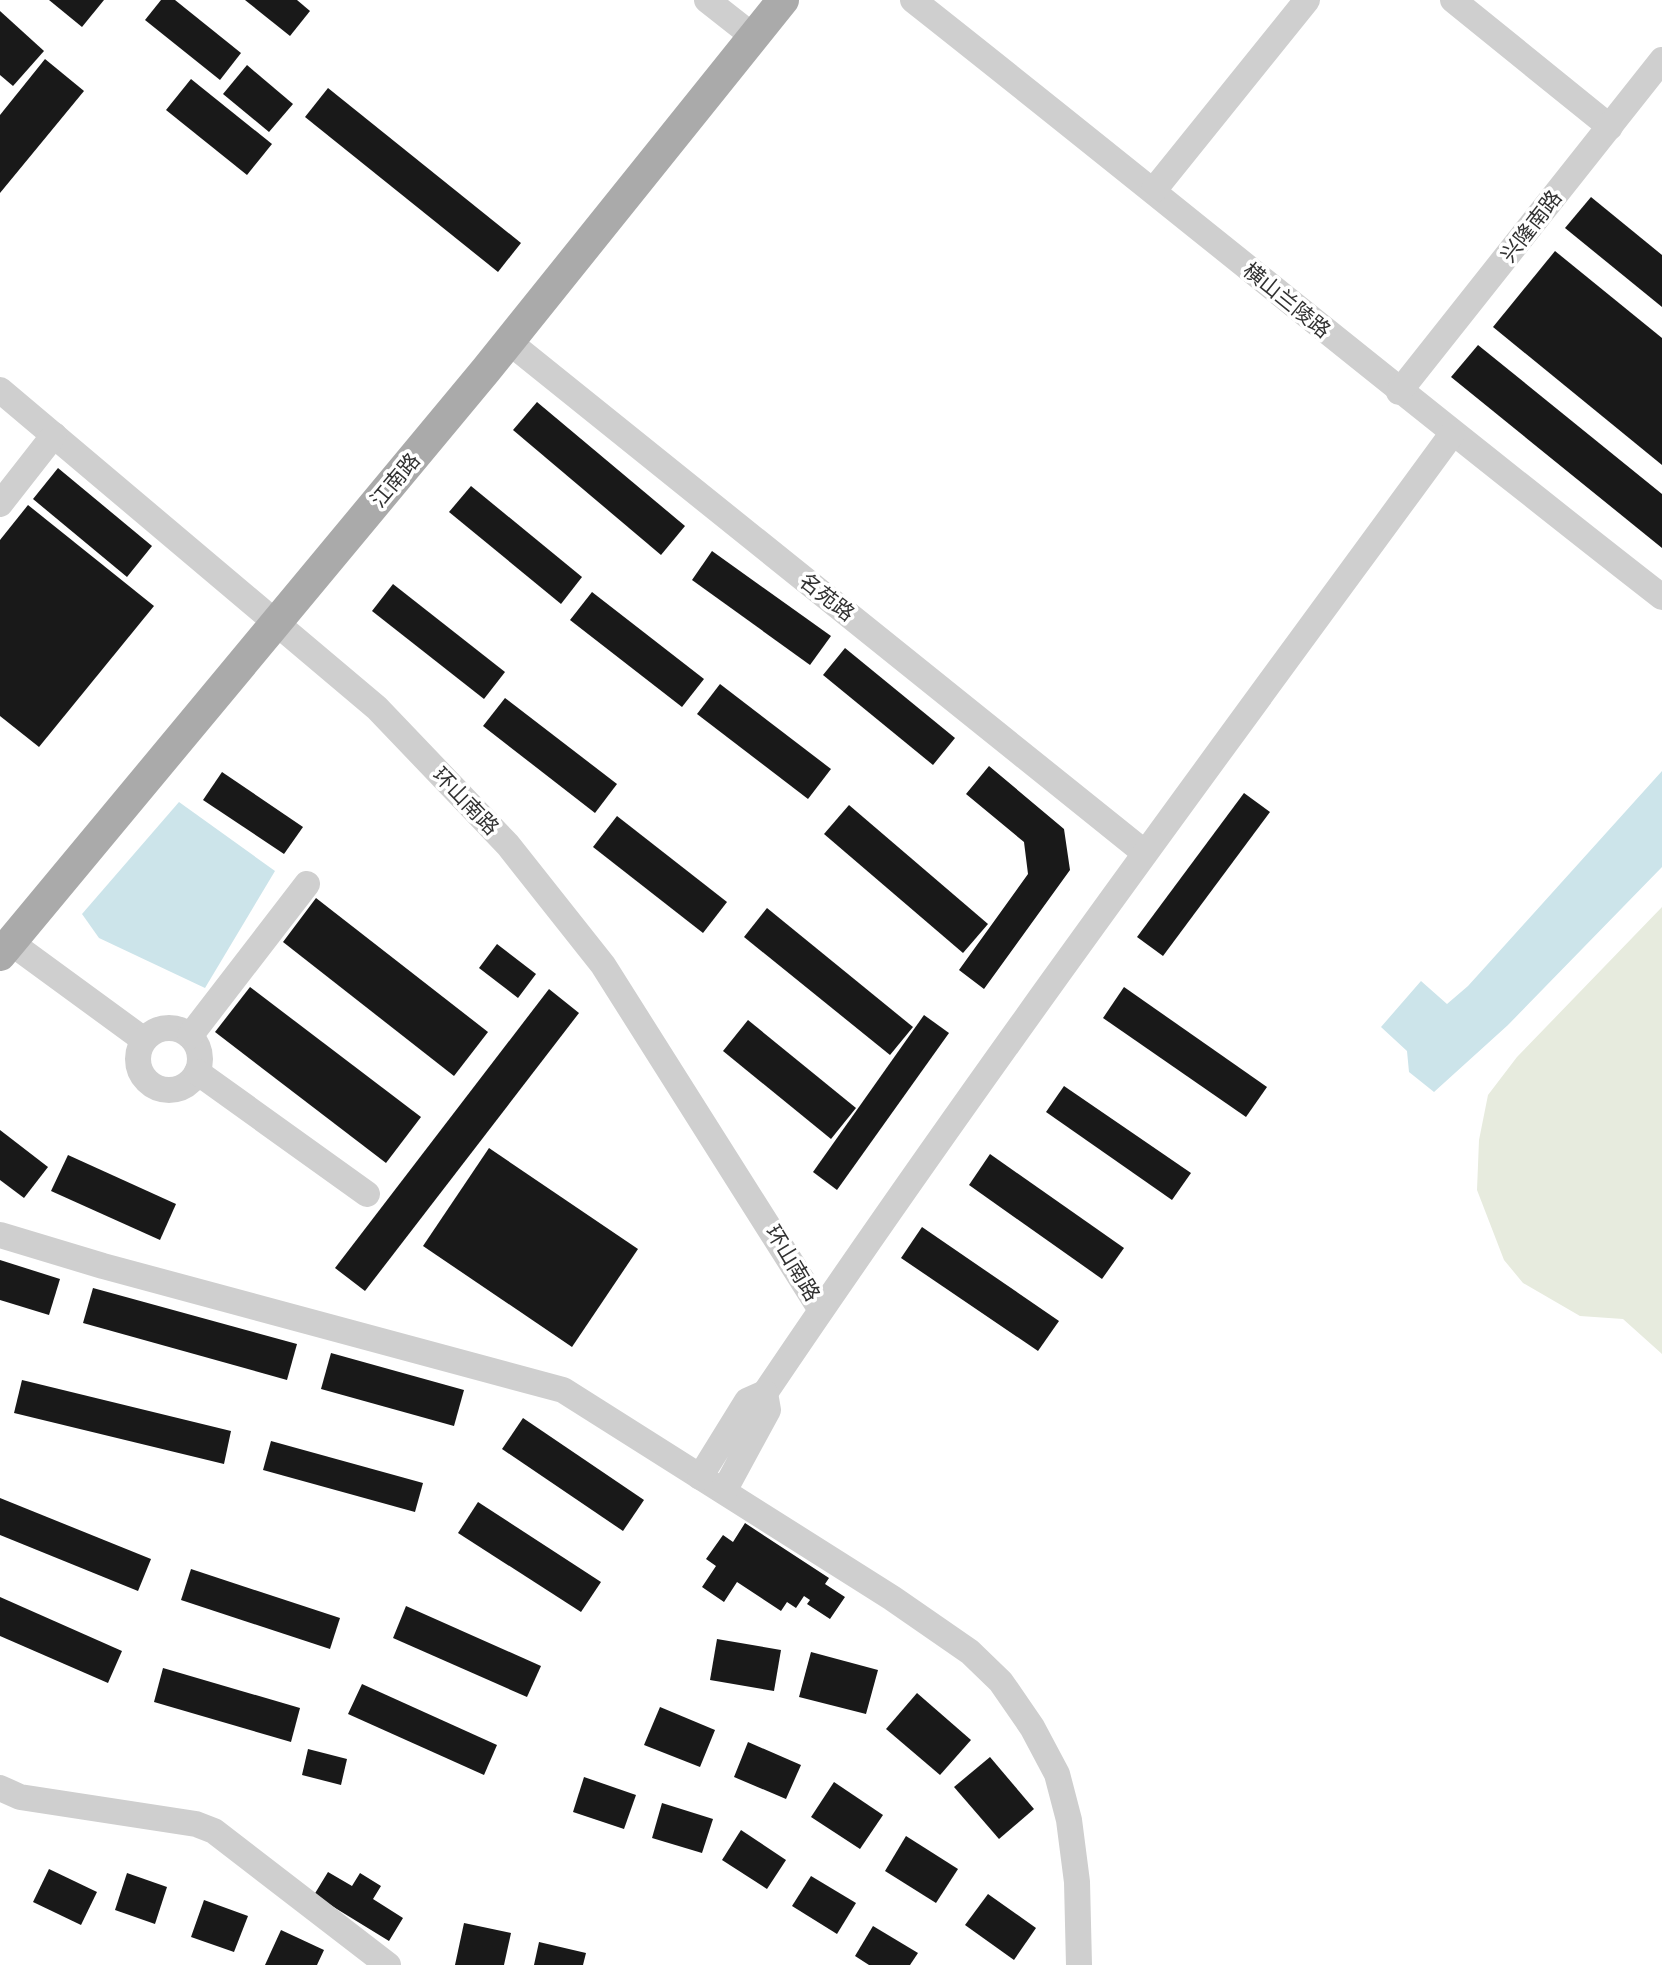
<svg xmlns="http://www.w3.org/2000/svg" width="1662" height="1965" viewBox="0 0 1662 1965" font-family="Raleway,'Noto Sans SC',sans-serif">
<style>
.green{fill:#e7ebde}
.water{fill:#cce4ea}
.building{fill:#191919}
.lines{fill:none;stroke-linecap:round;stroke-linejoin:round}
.minor{stroke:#cfcfcf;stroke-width:26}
.major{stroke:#aaa;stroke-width:32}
.labels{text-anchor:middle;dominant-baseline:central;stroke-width:7;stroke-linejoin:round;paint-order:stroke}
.street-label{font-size:21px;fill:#323232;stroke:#fff}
</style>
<rect width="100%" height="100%" fill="#fff"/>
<polygon class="green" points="1662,907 1662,1354 1623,1319 1580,1316 1523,1283 1504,1260 1477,1190 1479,1140 1488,1095 1517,1057"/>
<g class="water">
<polygon points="1662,771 1662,867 1508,1025 1434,1092 1409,1072 1407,1051 1381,1027 1421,981 1447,1004 1468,986"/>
<polygon points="179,802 275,871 205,988 99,938 82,914"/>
</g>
<g class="building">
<polygon points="49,0 104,0 82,27"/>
<polygon points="161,0 175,0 241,53 220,80 145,20"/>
<polygon points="245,0 297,0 310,11 290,36"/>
<polygon points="0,11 44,51 13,86 0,75"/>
<polygon points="45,59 84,91 0,193 0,115"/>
<polygon points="247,65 293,104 269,132 223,94"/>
<polygon points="191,79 272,144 247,175 166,110"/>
<polygon points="328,88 521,243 498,272 305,117"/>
<polygon points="1591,197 1662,255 1662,307 1565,228"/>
<polygon points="1555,251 1662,338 1662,465 1493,327"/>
<polygon points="1478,345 1662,494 1662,548 1451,377"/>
<polygon points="537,402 685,526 661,555 513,430"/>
<polygon points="58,468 152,546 127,577 33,499"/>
<polygon points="471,486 582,577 561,604 449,512"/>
<polygon points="28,505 154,606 39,747 0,716 0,540"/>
<polygon points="712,551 831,636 810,665 692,580"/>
<polygon points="393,584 505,672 484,699 372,611"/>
<polygon points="592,592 704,679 682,707 570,620"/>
<polygon points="845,648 955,738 933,765 823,675"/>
<polygon points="720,684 831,769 808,799 697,714"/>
<polygon points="505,698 617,784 595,813 483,726"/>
<polygon points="989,766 1064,829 1070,870 984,989 959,970 1028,874 1024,842 966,794"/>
<polygon points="222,772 303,827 284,854 203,800"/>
<polygon points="1244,793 1270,812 1163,956 1137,937"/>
<polygon points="849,805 988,924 963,953 824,834"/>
<polygon points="617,816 727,902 703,933 593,847"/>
<polygon points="316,898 488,1032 454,1076 283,942"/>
<polygon points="767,908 913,1027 890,1055 744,937"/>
<polygon points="497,944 536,974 518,998 479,968"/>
<polygon points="250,987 421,1117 386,1163 215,1032"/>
<polygon points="1124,987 1267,1087 1246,1117 1103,1018"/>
<polygon points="549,989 579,1013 365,1291 335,1268"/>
<polygon points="924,1015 949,1033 837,1190 813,1172"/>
<polygon points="748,1020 856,1108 831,1139 723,1051"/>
<polygon points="1064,1086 1191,1173 1172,1200 1046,1112"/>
<polygon points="0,1130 48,1167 24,1198 0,1180"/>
<polygon points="489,1148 638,1249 572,1347 423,1246"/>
<polygon points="990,1154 1124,1248 1102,1279 969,1185"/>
<polygon points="68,1155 176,1204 160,1240 51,1191"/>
<polygon points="922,1227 1059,1321 1038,1351 901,1258"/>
<polygon points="0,1260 60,1279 49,1315 0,1300"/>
<polygon points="93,1288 297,1344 287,1380 83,1323"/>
<polygon points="331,1353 464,1390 454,1426 321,1389"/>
<polygon points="22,1380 231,1431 224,1464 14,1413"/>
<polygon points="523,1418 644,1500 623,1531 502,1449"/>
<polygon points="271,1441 423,1483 415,1512 263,1470"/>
<polygon points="0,1498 151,1559 138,1591 0,1535"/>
<polygon points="478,1502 601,1582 581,1612 458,1533"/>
<polygon points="745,1523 829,1578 825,1584 845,1597 830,1619 807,1604 810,1600 804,1596 796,1608 787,1602 781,1611 737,1582 724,1602 702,1587 716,1566 706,1559 723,1535 733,1542"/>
<polygon points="191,1569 340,1618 330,1649 181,1600"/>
<polygon points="0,1597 122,1651 108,1683 0,1636"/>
<polygon points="406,1606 541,1666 527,1697 393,1638"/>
<polygon points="717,1639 781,1650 774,1691 710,1680"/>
<polygon points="811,1652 878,1670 866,1714 799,1697"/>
<polygon points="163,1668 300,1708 291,1742 154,1702"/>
<polygon points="362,1684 497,1745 484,1775 348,1714"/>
<polygon points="917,1693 971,1740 940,1775 886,1729"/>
<polygon points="660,1707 715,1730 700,1767 644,1745"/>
<polygon points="748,1742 801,1765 786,1799 734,1777"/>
<polygon points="308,1749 347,1759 341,1785 302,1775"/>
<polygon points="990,1757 1034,1809 999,1839 954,1787"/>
<polygon points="584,1777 636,1795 624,1829 573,1812"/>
<polygon points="834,1782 883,1815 860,1849 811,1817"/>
<polygon points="662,1803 713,1819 702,1853 652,1838"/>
<polygon points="741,1830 786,1860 767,1889 722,1860"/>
<polygon points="906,1836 958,1869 936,1903 885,1871"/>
<polygon points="49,1869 97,1892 81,1925 33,1902"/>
<polygon points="328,1872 352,1886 360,1873 381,1886 373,1899 403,1918 389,1941 314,1895"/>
<polygon points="127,1873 167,1887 155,1924 115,1910"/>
<polygon points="811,1876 856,1903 837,1934 792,1906"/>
<polygon points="988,1894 1036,1928 1014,1960 965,1925"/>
<polygon points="204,1900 248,1916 234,1952 191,1937"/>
<polygon points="464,1923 511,1933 504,1965 455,1965"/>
<polygon points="873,1926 918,1953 910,1965 869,1965 855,1956"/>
<polygon points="281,1930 324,1950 317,1965 265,1965"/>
<polygon points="539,1942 586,1953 583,1965 534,1965"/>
</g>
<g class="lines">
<g class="minor">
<polyline points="707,0 754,37"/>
<path d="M 913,0 C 1164,198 1410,401 1662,597"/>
<polyline points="1453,0 1610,127"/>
<polyline points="1154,190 1307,0"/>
<polyline points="509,342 1145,853"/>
<polyline points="0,390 377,708 508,845 603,965 821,1310"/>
<polyline points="1399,392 1662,60"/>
<polyline points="0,504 54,435"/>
<polyline points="10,942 144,1040"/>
<circle cx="169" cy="1059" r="31"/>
<polyline points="190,1036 307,884"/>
<polyline points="197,1072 367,1194"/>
<polyline points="0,1235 103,1266 563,1390 892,1598 970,1652 1001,1682 1032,1727 1057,1774 1069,1820 1077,1882 1079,1965"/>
<path d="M 765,1393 C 985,1067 1220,751 1452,434"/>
<polyline points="700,1477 747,1401 765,1393 768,1410 724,1491"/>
<polyline points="0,1788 20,1797 196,1824 214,1831 388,1965"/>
</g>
<polyline class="major" points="0,955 486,370 783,0"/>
</g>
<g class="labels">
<g class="street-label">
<text transform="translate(1531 226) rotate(-52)">兴隆南路</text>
<text transform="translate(1287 300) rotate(39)">横山兰陵路</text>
<text transform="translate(395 480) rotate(-50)">江南路</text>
<text transform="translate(827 597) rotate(38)">名苑路</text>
<text transform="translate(466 801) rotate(46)">环山南路</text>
<text transform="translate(793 1263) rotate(59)">环山南路</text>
</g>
</g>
</svg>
